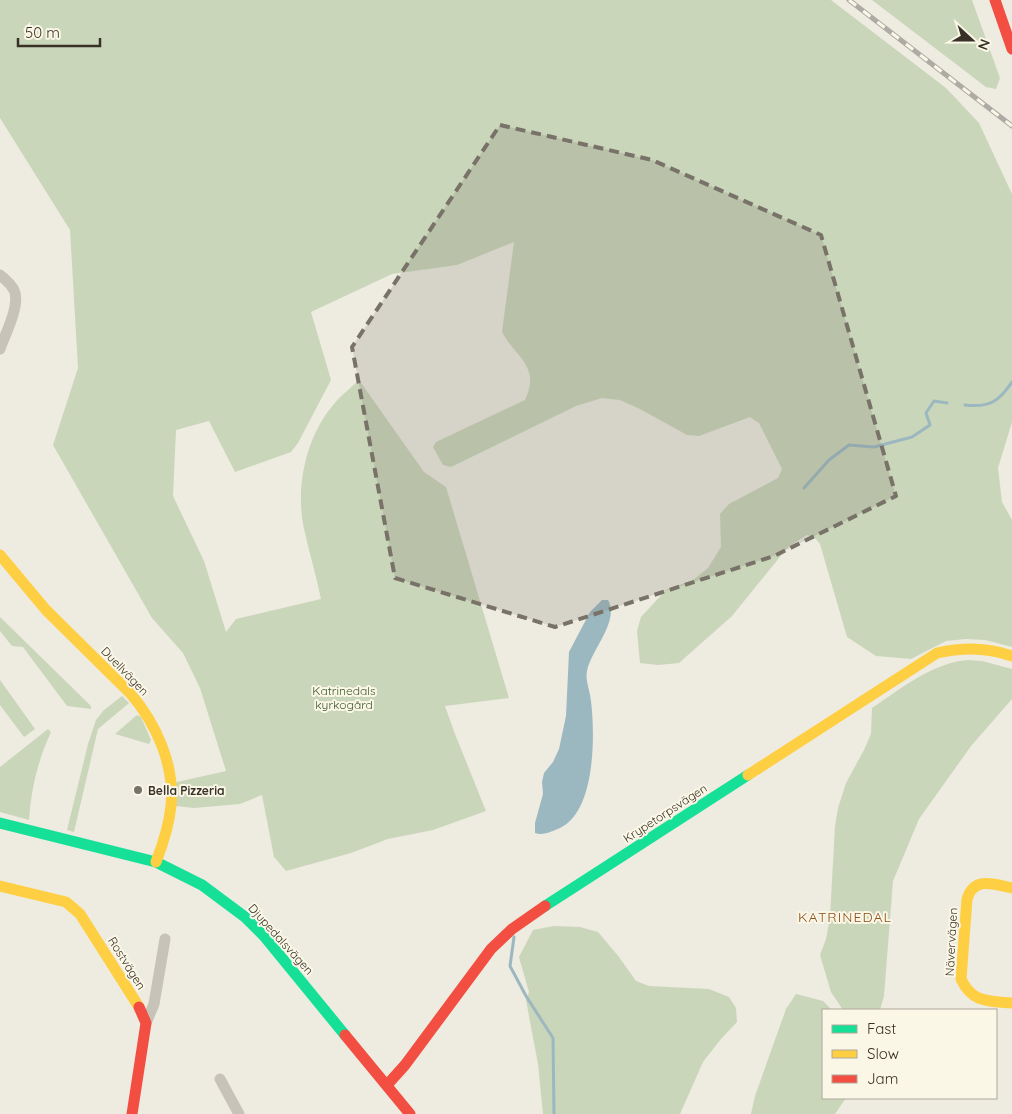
<svg xmlns="http://www.w3.org/2000/svg" width="1012" height="1114" viewBox="0 0 1012 1114" font-family="Quicksand,sans-serif">
<style>
.green{fill:#cad6b9}
.water{fill:#9bb8c1}
.lines{fill:none;stroke-linecap:round;stroke-linejoin:round}
.stream{stroke:#9bb8c1;stroke-width:3}
.street{stroke:#c7c3b9;stroke-width:11}
.fast{stroke:#16e098;stroke-width:11}
.slow{stroke:#ffcf43;stroke-width:11}
.jam{stroke:#f24e42;stroke-width:11}
.rail-casing{stroke:#aeaba4;stroke-width:5}
.rail{stroke:#fbf7e7;stroke-width:3;stroke-dasharray:9;stroke-linecap:butt}
.marked{fill:#787268;fill-opacity:0.2;stroke:#787268;stroke-width:4;stroke-dasharray:10 6;stroke-linejoin:round}
.poi-dot{fill:#787268;stroke:#fbf7e7;stroke-width:2}
.labels{text-anchor:middle;dominant-baseline:central;stroke-width:4;stroke-linejoin:round;paint-order:stroke}
.street-label{font-size:12px;fill:#383127;stroke:#fbf7e7}
.park-label{font-size:12px;fill:#3c5829;stroke:#fbf7e7}
.poi-label{font-size:12px;font-weight:bold;fill:#383127;stroke:#fbf7e7;text-anchor:start}
.neighbourhood-label{font-size:14px;letter-spacing:1px;fill:#8e511a;stroke:#fbf7e7}
</style>
<rect width="100%" height="100%" fill="#eeebe1"/>
<g class="green">
<path d="M 0,0 L 831,0 L 946,88 L 979,123 L 1012,194 L 1012,422 L 998,468 L 1002,502 L 1012,520 L 1012,647 L 985,640 L 966,639 L 946,641 L 911,659 L 876,656 L 847,637 L 820,544 L 815,538 L 807,535 L 788,547 L 732,616 L 679,663 L 658,665 L 640,663 L 637,631 L 641,617 L 666,590 L 693,580 L 708,568 L 721,547 L 720,514 L 729,504 L 778,478 L 782,469 L 759,423 L 750,417 L 699,436 L 687,435 L 640,409 L 620,400 L 602,398 L 576,406 L 451,467 L 443,465 L 433,447 L 436,442 L 525,400 C 541,366 516,358 502,332 L 514,242 L 457,265 L 392,274 L 311,312 L 331,380 L 298,443 L 291,452 L 235,472 L 209,421 L 176,430 L 173,496 L 204,561 L 226,632 L 236,619 L 321,599 C 316,574 308,549 303,524 C 296,483 307,435 334,404 C 341,395 351,388 359,380 L 424,472 L 446,487 L 509,698 L 445,706 L 455,734 L 486,811 L 433,830 L 388,839 L 351,853 L 286,871 L 274,857 L 262,795 L 240,804 L 194,808 L 176,806 L 168,784 L 226,771 L 200,688 L 183,653 L 152,618 L 53,445 L 78,368 L 70,230 L 0,118 Z"/>
<polygon points="872,0 972,0 1000,78 996,89 986,87"/>
<polygon points="0,617 91,706 91,709 67,706 23,647 12,646 0,631"/>
<path d="M 968,660 L 982,661 L 1012,669 L 1012,699 L 971,746 L 919,819 L 893,881 L 884,996 L 880,1010 L 843,1010 L 831,992 L 820,955 L 826,939 L 830,917 L 835,826 L 838,808 L 846,783 L 864,750 L 871,734 L 872,708 C 902,688 932,663 968,660 Z"/>
<polygon points="0,680 35,729 24,737 0,705"/>
<polygon points="122,696 129,703 98,729 74,832 67,830 88,744 96,720 104,710"/>
<polygon points="137,715 141,717 151,740 149,744 115,734"/>
<path d="M 48,729 L 51,732 C 38,760 31,789 29,820 L 0,812 L 0,767 Z"/>
<polygon points="554,926 580,927 598,932 619,957 636,981 649,986 709,989 729,997 736,1008 737,1022 721,1039 703,1062 680,1114 543,1114 538,1064 526,1000 529,992 519,957 533,930"/>
<polygon points="796,994 823,1001 832,1010 823,1010 823,1098 846,1098 835,1114 751,1114 755,1096 786,1009"/>
</g>
<path class="water" d="M 602,600 L 608,600 C 620,621 591,650 587,671 C 585,680 590,691 591,701 C 595,734 596,811 560,828 C 552,831 544,836 535,833 L 535,823 L 543,794 L 542,782 L 544,773 L 553,762 L 559,749 L 566,716 L 569,652 L 590,612 Z"/>
<g class="lines">
<g class="stream">
<path d="M 965,405 C 990,408 999,401 1012,382"/>
<polyline points="804,488 829,460 849,445 874,447 912,437 930,425 926,413 934,401 947,403"/>
<polyline points="514,937 510,966 526,996 553,1038 554,1114"/>
</g>
<g class="street">
<path d="M 0,275 C 5,279 11,284 14,290 C 21,305 5,334 0,349"/>
<polyline points="146,1023 154,1004 165,939"/>
<polyline points="220,1079 239,1114"/>
</g>
<g class="fast">
<polyline points="0,823 156,862 202,885 245,917 264,936 345,1035"/>
<polyline points="545,906 748,775"/>
</g>
<g class="slow">
<path d="M 0,555 L 46,610 L 130,693 C 156,723 175,765 171,806 C 169,825 163,844 156,862"/>
<path d="M 748,775 L 937,653 C 963,647 987,647 1012,656"/>
<polyline points="0,886 66,902 80,914 139,1007"/>
<path d="M 1012,888 C 994,884 974,876 967,899 L 961,979 C 972,1003 989,1001 1012,1003"/>
</g>
<g class="jam">
<polyline points="995,0 1012,49"/>
<polyline points="345,1035 410,1114"/>
<polyline points="387,1085 405,1065 491,949 512,929 545,906"/>
<polyline points="132,1114 146,1023 139,1007"/>
</g>
<g class="rail-casing">
<polyline id="rail" points="849,0 1012,126"/>
</g>
<use href="#rail" class="rail"/>
</g>
<path class="marked" d="M 500,125 L 652,160 L 821,235 L 896,496 L 774,556 L 555,627 L 395,578 L 352,347 Z"/>
<circle class="poi-dot" cx="138" cy="790" r="5"/>
<g class="labels">
<g class="street-label">
<text transform="translate(125 671) rotate(46)">Duellvägen</text>
<text transform="translate(665 813) rotate(-33)">Krypetorpsvägen</text>
<text transform="translate(281 939) rotate(48)">Djupedalsvägen</text>
<text transform="translate(951 942) rotate(-87)">Nävervägen</text>
<text transform="translate(127 963) rotate(58)">Rostvägen</text>
</g>
<g class="park-label">
<text x="344" y="690">Katrinedals<tspan x="344" dy="14">kyrkogård</tspan></text>
</g>
<g class="poi-label">
<text x="148" y="790">Bella Pizzeria</text>
</g>
<g class="neighbourhood-label">
<text x="845" y="917">KATRINEDAL</text>
</g>
</g>
<rect x="822" y="1009" width="175" height="90" fill="#fbf7e7" stroke="#ada89a"/>
<rect x="832" y="1025" width="25" height="8" fill="#16e098" stroke="#ada89a"/>
<text x="867" y="1034" font-size="15" fill="#383127">Fast</text>
<rect x="832" y="1050" width="25" height="8" fill="#ffcf43" stroke="#ada89a"/>
<text x="867" y="1059" font-size="15" fill="#383127">Slow</text>
<rect x="832" y="1075" width="25" height="8" fill="#f24e42" stroke="#ada89a"/>
<text x="867" y="1084" font-size="15" fill="#383127">Jam</text>
<g transform="translate(972 40) rotate(111)" stroke="#fbf7e7" stroke-width="4" paint-order="stroke">
<path d="M0-4L9 19L0 12L-9 19Z" fill="#383127"/>
<text y="-8" font-size="14" font-weight="bold" text-anchor="middle" fill="#383127">N</text>
</g>
<path d="M18 38v8h82v-8" fill="none" stroke="#383127" stroke-width="2.5"/>
<text x="25" y="38" font-size="15" fill="#383127" stroke="#fbf7e7" stroke-width="4" paint-order="stroke">50 m</text>
</svg>
